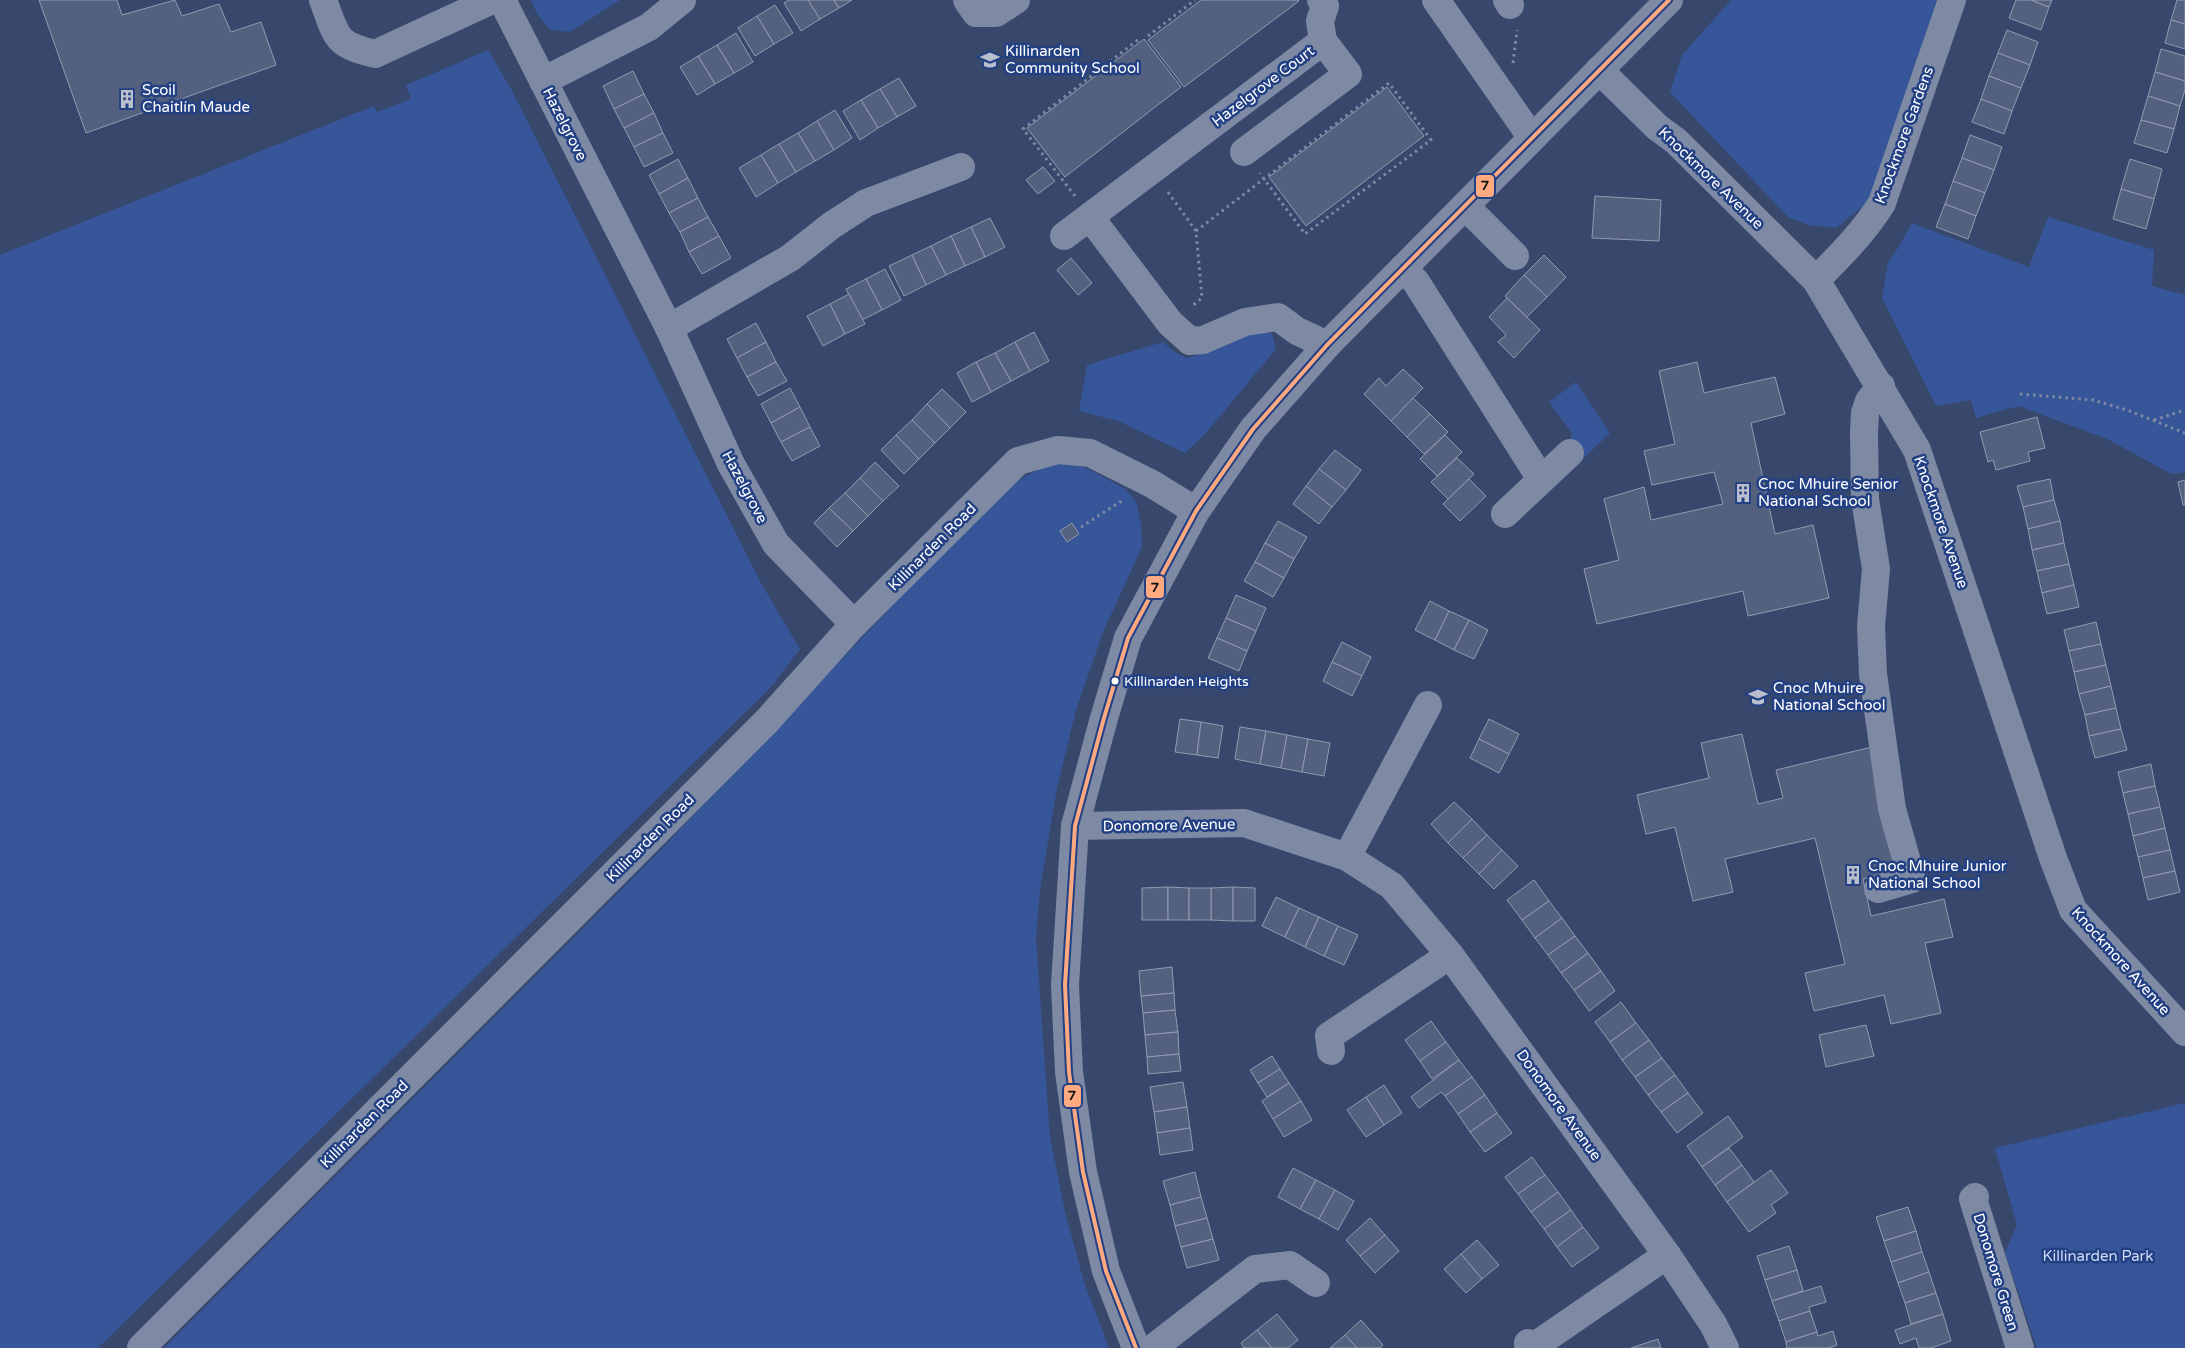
<svg xmlns="http://www.w3.org/2000/svg" width="2185" height="1348" viewBox="0 0 2185 1348" font-family="'Varela Round',sans-serif">
<style>
.green{fill:#365699}
.building{fill:#54617e;stroke:#919bb1}
.lines{fill:none;stroke-linecap:round;stroke-linejoin:round}
.path{stroke:#7e89a3;stroke-width:3;stroke-dasharray:2.5 4;stroke-linecap:butt}
.minor{stroke:#7e89a3;stroke-width:28}
.bus-1-casing{stroke:#224083;stroke-width:8}
.bus-1{stroke:#ffa980;stroke-width:4}
.bus-dot{fill:#fff;stroke:#224083;stroke-width:2}
.labels{text-anchor:middle;dominant-baseline:central;stroke-width:5;stroke-linejoin:round;paint-order:stroke}
.bus-label{font-size:14px;fill:#fff;stroke:#224083;text-anchor:start}
.poi-label{font-size:15px;fill:#fff;stroke:#224083;text-anchor:start}
.street-label{font-size:15px;fill:#fff;stroke:#224083}
.park-label{font-size:15px;fill:#cddbf6;stroke:#224083}
.line-badge{stroke:#224083;stroke-width:2}
.pale-badge-label{font-size:14px;text-anchor:middle;font-weight:bold;fill:#111}
</style>
<rect width="100%" height="100%" fill="#38486d"/>
<g class="green">
<polygon points="531,0 620,0 570,32 550,30 537,14"/>
<polygon points="1731,0 1938,0 1872,199 1836,228 1809,225 1789,218 1670,92 1682,55"/>
<polygon points="488,50 511,89 761,583 800,649 771,687 98,1348 0,1348 0,255 374,106 377,112 411,99 406,85"/>
<polygon points="2048,217 2154,250 2152,286 2185,295 2185,472 2172,474 2107,439 2019,406 1976,418 1971,400 1936,406 1882,298 1888,262 1898,248 1912,223 2029,267"/>
<polygon points="1253,330 1264,330 1272,334 1276,349 1206,433 1185,453 1118,421 1079,411 1087,365 1163,342 1176,353 1187,358 1215,349"/>
<polygon points="1576,382 1610,433 1582,460 1570,441 1572,433 1549,402"/>
<path d="M 1065,463 L 1080,465 L 1124,488 L 1136,501 L 1141,523 L 1142,547 L 1103,632 L 1076,710 L 1057,788 L 1040,889 L 1036,939 L 1050,1137 L 1065,1212 L 1084,1282 L 1109,1348 L 164,1348 L 650,861 L 989,504 C 1015,483 1030,468 1065,463 Z"/>
<polygon points="2185,1103 2185,1348 2037,1348 2005,1253 2017,1225 1995,1148"/>
</g>
<g class="building">
<polygon points="39,0 117,0 122,15 175,0 182,16 219,4 231,32 261,22 276,65 86,133"/>
<polygon points="789,0 808,0 820,19 801,31 784,3"/>
<polygon points="808,0 834,0 839,8 820,19"/>
<polygon points="834,0 852,0 839,8"/>
<polygon points="1201,0 1298,0 1299,1 1184,87 1148,40"/>
<polygon points="2016,0 2031,0 2049,7 2041,30 2009,18"/>
<polygon points="2031,0 2052,0 2049,7"/>
<polygon points="2177,0 2185,0 2185,24 2171,20"/>
<polygon points="775,5 793,33 774,44 757,16"/>
<polygon points="757,16 774,44 755,56 738,28"/>
<polygon points="2171,20 2185,24 2185,49 2165,43"/>
<polygon points="2007,30 2038,42 2030,65 1998,53"/>
<polygon points="736,33 753,62 734,73 717,45"/>
<polygon points="1144,39 1181,87 1065,177 1027,128"/>
<polygon points="717,45 734,73 715,84 698,56"/>
<polygon points="2161,49 2185,56 2185,81 2155,72"/>
<polygon points="1998,53 2030,65 2021,88 1989,76"/>
<polygon points="698,56 715,84 697,95 680,67"/>
<polygon points="633,71 644,94 614,109 603,86"/>
<polygon points="2155,72 2185,81 2185,90 2180,106 2148,96"/>
<polygon points="1989,76 2021,88 2012,111 1981,99"/>
<polygon points="899,78 916,106 897,117 880,89"/>
<polygon points="1387,87 1424,136 1306,226 1269,177"/>
<polygon points="880,89 897,117 878,128 861,100"/>
<polygon points="644,94 654,113 624,128 614,109"/>
<polygon points="2148,96 2180,106 2174,129 2141,120"/>
<polygon points="1981,99 2012,111 2004,134 1972,122"/>
<polygon points="861,100 878,128 860,140 843,111"/>
<polygon points="835,110 852,138 834,150 817,121"/>
<polygon points="654,113 663,133 634,147 624,128"/>
<polygon points="2141,120 2174,129 2167,153 2134,143"/>
<polygon points="817,121 834,150 815,161 798,133"/>
<polygon points="663,133 673,153 644,167 634,147"/>
<polygon points="798,133 815,161 796,172 779,144"/>
<polygon points="1970,135 2002,147 1994,170 1962,158"/>
<polygon points="779,144 796,172 778,183 761,155"/>
<polygon points="761,155 778,183 756,197 739,168"/>
<polygon points="1962,158 1994,170 1985,193 1953,181"/>
<polygon points="678,159 688,178 659,194 649,175"/>
<polygon points="2130,159 2162,169 2154,199 2121,189"/>
<polygon points="1043,167 1055,181 1038,194 1026,180"/>
<polygon points="688,178 698,198 669,213 659,194"/>
<polygon points="1953,181 1985,193 1976,216 1945,204"/>
<polygon points="2121,189 2154,199 2146,229 2113,219"/>
<polygon points="1595,196 1661,200 1659,241 1592,238"/>
<polygon points="698,198 708,217 680,232 669,213"/>
<polygon points="1945,204 1976,216 1968,239 1936,227"/>
<polygon points="708,217 719,236 689,252 680,232"/>
<polygon points="990,218 1005,247 985,257 971,227"/>
<polygon points="971,227 985,257 965,266 951,236"/>
<polygon points="719,236 731,258 702,274 689,252"/>
<polygon points="951,236 965,266 946,275 931,246"/>
<polygon points="931,246 946,275 926,285 912,255"/>
<polygon points="912,255 926,285 904,296 889,266"/>
<polygon points="1544,255 1566,277 1547,297 1524,275"/>
<polygon points="1071,258 1092,283 1078,295 1057,270"/>
<polygon points="885,269 901,300 882,310 866,279"/>
<polygon points="1524,275 1547,297 1527,317 1505,296"/>
<polygon points="866,279 882,310 862,320 846,289"/>
<polygon points="849,294 865,324 845,334 830,304"/>
<polygon points="1507,298 1540,330 1514,358 1498,342 1506,335 1489,317"/>
<polygon points="830,304 845,334 823,346 807,316"/>
<polygon points="756,323 766,342 737,358 727,339"/>
<polygon points="1034,332 1049,361 1030,371 1015,342"/>
<polygon points="766,342 776,362 747,377 737,358"/>
<polygon points="1015,342 1030,371 1011,381 995,353"/>
<polygon points="995,353 1011,381 991,392 976,362"/>
<polygon points="776,362 787,381 758,396 747,377"/>
<polygon points="976,362 991,392 972,402 957,373"/>
<polygon points="1697,362 1704,393 1775,377 1785,414 1751,423 1775,534 1813,525 1829,598 1748,616 1743,591 1597,624 1584,569 1619,560 1604,499 1644,487 1651,520 1723,504 1714,472 1652,485 1644,451 1675,444 1659,371"/>
<polygon points="1403,369 1423,388 1391,421 1364,394 1379,378 1386,386"/>
<polygon points="790,388 800,407 771,423 761,404"/>
<polygon points="942,389 966,412 950,428 927,404"/>
<polygon points="1413,398 1430,414 1407,437 1391,421"/>
<polygon points="927,404 950,428 935,443 912,420"/>
<polygon points="800,407 810,427 781,442 771,423"/>
<polygon points="1430,414 1448,432 1424,454 1407,437"/>
<polygon points="2037,417 2045,448 2028,452 2030,461 1996,470 1993,460 1988,462 1980,432"/>
<polygon points="912,420 935,443 919,459 896,435"/>
<polygon points="810,427 820,446 792,461 781,442"/>
<polygon points="896,435 919,459 904,474 881,450"/>
<polygon points="1445,435 1462,452 1437,476 1420,459"/>
<polygon points="1335,450 1361,470 1346,490 1319,469"/>
<polygon points="1457,458 1474,474 1448,499 1431,482"/>
<polygon points="875,462 899,486 883,501 860,478"/>
<polygon points="1319,469 1346,490 1332,507 1306,486"/>
<polygon points="860,478 883,501 868,516 845,493"/>
<polygon points="1469,479 1486,496 1460,521 1443,504"/>
<polygon points="2050,479 2054,500 2023,507 2017,486"/>
<polygon points="2185,480 2185,505 2183,505 2178,482"/>
<polygon points="1306,486 1332,507 1319,524 1293,504"/>
<polygon points="845,493 868,516 853,531 829,508"/>
<polygon points="2054,500 2060,521 2028,529 2023,507"/>
<polygon points="829,508 853,531 837,547 814,523"/>
<polygon points="1278,521 1307,537 1294,559 1265,543"/>
<polygon points="2060,521 2064,543 2032,550 2028,529"/>
<polygon points="1072,523 1079,534 1067,542 1060,531"/>
<polygon points="1265,543 1294,559 1284,578 1255,562"/>
<polygon points="2064,543 2069,564 2037,571 2032,550"/>
<polygon points="1255,562 1284,578 1273,597 1244,581"/>
<polygon points="2069,564 2074,585 2042,593 2037,571"/>
<polygon points="2074,585 2079,607 2047,614 2042,593"/>
<polygon points="1236,595 1266,608 1256,631 1226,618"/>
<polygon points="1430,601 1449,611 1435,640 1415,630"/>
<polygon points="1449,611 1469,620 1454,650 1435,640"/>
<polygon points="1226,618 1256,631 1247,651 1217,638"/>
<polygon points="1469,620 1488,630 1474,659 1454,650"/>
<polygon points="2096,622 2101,644 2069,651 2064,630"/>
<polygon points="1217,638 1247,651 1239,671 1208,658"/>
<polygon points="1342,642 1371,657 1362,676 1332,662"/>
<polygon points="2101,644 2106,665 2074,672 2069,651"/>
<polygon points="1332,662 1362,676 1352,696 1323,681"/>
<polygon points="2106,665 2111,686 2079,694 2074,672"/>
<polygon points="2111,686 2116,708 2085,715 2079,694"/>
<polygon points="2116,708 2121,729 2089,736 2085,715"/>
<polygon points="1180,719 1201,722 1197,755 1175,752"/>
<polygon points="1489,719 1519,734 1509,754 1479,739"/>
<polygon points="1201,722 1223,726 1218,758 1197,755"/>
<polygon points="1240,727 1266,731 1260,764 1235,759"/>
<polygon points="2121,729 2127,750 2095,758 2089,736"/>
<polygon points="1266,731 1287,735 1281,768 1260,764"/>
<polygon points="1742,734 1758,804 1783,798 1776,770 1872,747 1901,870 1863,879 1871,916 1944,899 1953,937 1925,943 1941,1013 1891,1024 1884,995 1814,1011 1805,973 1845,964 1815,838 1725,859 1733,892 1693,901 1675,827 1646,834 1637,795 1709,778 1701,743"/>
<polygon points="1287,735 1308,739 1302,772 1281,768"/>
<polygon points="1308,739 1330,743 1324,776 1302,772"/>
<polygon points="1479,739 1509,754 1499,773 1470,758"/>
<polygon points="2151,764 2155,786 2123,793 2118,772"/>
<polygon points="2155,786 2160,807 2128,814 2123,793"/>
<polygon points="1454,802 1472,819 1448,843 1431,824"/>
<polygon points="2160,807 2165,828 2133,836 2128,814"/>
<polygon points="1472,819 1487,835 1463,858 1448,843"/>
<polygon points="2165,828 2170,850 2138,857 2133,836"/>
<polygon points="1487,835 1502,850 1479,874 1463,858"/>
<polygon points="1502,850 1518,866 1494,889 1479,874"/>
<polygon points="2170,850 2175,871 2143,878 2138,857"/>
<polygon points="2175,871 2180,892 2148,900 2143,878"/>
<polygon points="1534,880 1549,901 1522,920 1507,900"/>
<polygon points="1168,887 1168,920 1142,920 1142,888"/>
<polygon points="1168,887 1189,888 1189,920 1168,920"/>
<polygon points="1233,887 1233,921 1211,920 1211,888"/>
<polygon points="1233,887 1255,888 1255,921 1233,921"/>
<rect x="1189" y="888" width="22" height="32"/>
<polygon points="1276,897 1299,908 1285,937 1262,926"/>
<polygon points="1549,901 1562,918 1535,938 1522,920"/>
<polygon points="1299,908 1319,917 1305,947 1285,937"/>
<polygon points="1319,917 1338,926 1324,956 1305,947"/>
<polygon points="1562,918 1575,936 1548,955 1535,938"/>
<polygon points="1338,926 1358,935 1344,965 1324,956"/>
<polygon points="1575,936 1588,953 1561,973 1548,955"/>
<polygon points="1588,953 1601,971 1574,990 1561,973"/>
<polygon points="1172,967 1174,993 1141,996 1139,971"/>
<polygon points="1601,971 1615,991 1589,1011 1574,990"/>
<polygon points="1174,993 1175,1010 1143,1013 1141,996"/>
<polygon points="1621,1002 1636,1023 1610,1042 1595,1022"/>
<polygon points="1175,1010 1178,1032 1145,1035 1143,1013"/>
<polygon points="1431,1021 1446,1042 1420,1061 1405,1040"/>
<polygon points="1636,1023 1649,1040 1622,1060 1610,1042"/>
<polygon points="1866,1025 1874,1056 1826,1067 1819,1035"/>
<polygon points="1178,1032 1179,1054 1147,1057 1145,1035"/>
<polygon points="1649,1040 1662,1058 1635,1077 1622,1060"/>
<polygon points="1446,1042 1459,1060 1432,1079 1420,1061"/>
<polygon points="1179,1054 1181,1071 1148,1074 1147,1057"/>
<polygon points="1272,1056 1280,1069 1258,1083 1250,1070"/>
<polygon points="1662,1058 1675,1075 1648,1095 1635,1077"/>
<polygon points="1459,1060 1472,1077 1445,1096 1441,1092 1419,1108 1411,1097"/>
<polygon points="1280,1069 1289,1083 1267,1097 1258,1083"/>
<polygon points="1675,1075 1688,1093 1661,1112 1648,1095"/>
<polygon points="1472,1077 1485,1095 1458,1114 1445,1096"/>
<polygon points="1183,1082 1187,1107 1154,1112 1150,1087"/>
<polygon points="1289,1083 1301,1101 1273,1119 1262,1101"/>
<polygon points="1384,1085 1402,1113 1384,1125 1366,1097"/>
<polygon points="1688,1093 1703,1113 1677,1133 1661,1112"/>
<polygon points="1485,1095 1497,1113 1470,1132 1458,1114"/>
<polygon points="1366,1097 1384,1125 1366,1137 1347,1110"/>
<polygon points="1301,1101 1312,1120 1284,1137 1273,1119"/>
<polygon points="1187,1107 1190,1128 1157,1133 1154,1112"/>
<polygon points="1497,1113 1512,1133 1485,1152 1470,1132"/>
<polygon points="1728,1116 1743,1137 1702,1167 1687,1146"/>
<polygon points="1190,1128 1193,1150 1160,1155 1157,1133"/>
<polygon points="1729,1148 1742,1165 1715,1185 1702,1167"/>
<polygon points="1532,1157 1545,1175 1518,1194 1505,1177"/>
<polygon points="1742,1165 1754,1182 1727,1202 1715,1185"/>
<polygon points="1293,1168 1316,1180 1300,1209 1278,1197"/>
<polygon points="1771,1170 1788,1193 1771,1205 1776,1213 1749,1232 1727,1202"/>
<polygon points="1195,1172 1201,1197 1170,1205 1163,1181"/>
<polygon points="1545,1175 1558,1192 1531,1212 1518,1194"/>
<polygon points="1316,1180 1335,1190 1319,1219 1300,1209"/>
<polygon points="1335,1190 1354,1201 1338,1230 1319,1219"/>
<polygon points="1558,1192 1571,1210 1544,1229 1531,1212"/>
<polygon points="1201,1197 1207,1218 1175,1226 1170,1205"/>
<polygon points="1908,1207 1916,1231 1884,1241 1876,1217"/>
<polygon points="1571,1210 1583,1227 1557,1247 1544,1229"/>
<polygon points="1207,1218 1213,1239 1181,1247 1175,1226"/>
<polygon points="1370,1218 1385,1235 1360,1256 1346,1240"/>
<polygon points="1583,1227 1599,1248 1572,1267 1557,1247"/>
<polygon points="1916,1231 1922,1252 1891,1262 1884,1241"/>
<polygon points="1385,1235 1399,1251 1375,1273 1360,1256"/>
<polygon points="1213,1239 1219,1260 1187,1268 1181,1247"/>
<polygon points="1477,1240 1499,1265 1482,1279 1461,1254"/>
<polygon points="1789,1246 1797,1270 1765,1280 1757,1256"/>
<polygon points="1922,1252 1929,1272 1898,1283 1891,1262"/>
<polygon points="1461,1254 1482,1279 1466,1293 1444,1269"/>
<polygon points="1797,1270 1803,1291 1772,1301 1765,1280"/>
<polygon points="1929,1272 1936,1293 1905,1303 1898,1283"/>
<polygon points="1821,1286 1826,1302 1809,1307 1810,1311 1779,1321 1772,1301"/>
<polygon points="1936,1293 1943,1314 1911,1324 1905,1303"/>
<polygon points="1810,1311 1817,1332 1786,1342 1779,1321"/>
<polygon points="1277,1314 1298,1340 1288,1348 1272,1348 1257,1330"/>
<polygon points="1943,1314 1951,1341 1931,1348 1919,1348 1916,1338 1900,1344 1895,1330"/>
<polygon points="1361,1320 1383,1345 1380,1348 1357,1348 1345,1335"/>
<polygon points="1257,1330 1272,1348 1244,1348 1241,1343"/>
<polygon points="1833,1331 1837,1345 1828,1348 1787,1348 1786,1342 1817,1332 1818,1336"/>
<polygon points="1345,1335 1357,1348 1330,1348"/>
<polygon points="1658,1339 1661,1348 1631,1348"/>
</g>
<g class="lines">
<g class="path">
<polyline points="1148,36 1195,0"/>
<polyline points="1513,63 1517,30"/>
<polyline points="1168,192 1196,231 1202,298 1191,307"/>
<polyline points="1075,196 1023,129 1139,39"/>
<polyline points="1196,231 1389,83 1431,140 1305,234 1264,179 1260,173"/>
<polyline points="2020,394 2093,400 2127,410 2185,433"/>
<polyline points="2154,420 2185,410"/>
<polyline points="1081,527 1123,500"/>
</g>
<g class="minor">
<path d="M 323,0 C 337,37 334,44 375,54 L 492,0"/>
<polyline points="502,0 669,328 731,464 776,544 854,624"/>
<polyline points="967,0 976,13 996,13 1016,0"/>
<polyline points="1321,0 1325,6 1320,21 1323,41"/>
<polyline points="1436,0 1532,138"/>
<polyline points="1507,0 1510,5"/>
<polyline points="1599,70 1657,127 1676,141 1816,280 1917,450 2053,858 2073,910 2185,1032"/>
<polyline points="543,81 649,27 682,0"/>
<polyline points="1465,206 1515,256"/>
<polyline points="1090,217 1170,323 1190,341 1203,340 1245,322 1278,317 1297,331 1327,345"/>
<polyline points="1064,236 1323,41 1348,74 1244,152"/>
<polyline points="1403,268 1416,282 1541,479"/>
<path d="M 1816,280 C 1840,256 1864,232 1882,203 L 1952,0"/>
<polyline points="669,328 790,258 832,225 866,203 961,167"/>
<polyline points="1505,514 1570,453"/>
<polyline points="1075,826 1244,823 1347,857 1392,886 1450,955 1667,1255 1713,1324 1725,1348"/>
<polyline points="1347,857 1428,705"/>
<polyline points="1878,889 1912,879 1892,809 1873,674 1871,626 1876,569 1865,499 1864,432 1865,413 1869,401 1881,386"/>
<polyline points="1331,1051 1329,1036 1450,955"/>
<polyline points="1975,1197 1973,1199 2020,1348"/>
<polyline points="1528,1343 1536,1345 1667,1255"/>
<polyline points="141,1348 767,721 854,624 1018,461 1058,450 1090,453 1152,484 1196,511"/>
<polyline points="1136,1348 1106,1271 1083,1172 1069,1072 1065,985 1075,826 1104,718 1128,638 1196,511 1253,429 1327,345 1669,0"/>
<polyline points="1153,1348 1255,1269 1290,1265 1316,1283"/>
</g>
<g class="bus-1-casing">
<polyline id="bus-1" points="1136,1348 1106,1271 1083,1172 1069,1072 1065,985 1075,826 1104,718 1128,638 1196,511 1253,429 1327,345 1669,0"/>
</g>
<use href="#bus-1" class="bus-1"/>
</g>
<defs>
<g id="school-bare" transform="scale(1.5)"><path d="M0-5L7-2L0 1L-7-2ZM-4 1L0 2.5L4 1V4Q0 6-4 4Z" fill="#b9bfcc" stroke="#224083" stroke-width="2.5" paint-order="stroke"/></g>
<g id="building-bare" transform="scale(1.5)"><path d="M-4-6H4V6H1V3H-1V6H-4ZM-2.5-4.3h1.7v1.8h-1.7ZM.8-4.3h1.7v1.8H.8ZM-2.5-1h1.7V.8h-1.7ZM.8-1h1.7V.8H.8Z" fill="#b9bfcc" stroke="#224083" stroke-width="2.5" paint-order="stroke"/></g>
</defs>
<g fill-rule="evenodd">
<use href="#school-bare" x="990" y="60"/>
<use href="#building-bare" x="127" y="99"/>
<use href="#building-bare" x="1743" y="493"/>
<use href="#school-bare" x="1758" y="697"/>
<use href="#building-bare" x="1853" y="875"/>
</g>
<circle class="bus-dot" cx="1115" cy="681" r="4.5"/>
<g class="labels">
<g class="bus-label">
<text x="1124" y="681">Killinarden Heights</text>
</g>
<g class="poi-label">
<text x="1005" y="51">Killinarden<tspan x="1005" dy="17">Community School</tspan></text>
<text x="142" y="90">Scoil<tspan x="142" dy="17">Chaitlín Maude</tspan></text>
<text x="1758" y="484">Cnoc Mhuire Senior<tspan x="1758" dy="17">National School</tspan></text>
<text x="1773" y="688">Cnoc Mhuire<tspan x="1773" dy="17">National School</tspan></text>
<text x="1868" y="866">Cnoc Mhuire Junior<tspan x="1868" dy="17">National School</tspan></text>
</g>
<g class="street-label">
<text transform="translate(1263 86) rotate(-37)">Hazelgrove Court</text>
<text transform="translate(565 124) rotate(63)">Hazelgrove</text>
<text transform="translate(1904 135) rotate(-70)">Knockmore Gardens</text>
<text transform="translate(1711 178) rotate(44)">Knockmore Avenue</text>
<text transform="translate(745 487) rotate(62)">Hazelgrove</text>
<text transform="translate(1941 522) rotate(71)">Knockmore Avenue</text>
<text transform="translate(932 547) rotate(-45)">Killinarden Road</text>
<text transform="translate(1169 825) rotate(-1)">Donomore Avenue</text>
<text transform="translate(650 838) rotate(-45)">Killinarden Road</text>
<text transform="translate(2121 961) rotate(48)">Knockmore Avenue</text>
<text transform="translate(1559 1105) rotate(54)">Donomore Avenue</text>
<text transform="translate(364 1124) rotate(-45)">Killinarden Road</text>
<text transform="translate(1996 1272) rotate(73)">Donomore Green</text>
</g>
<g class="park-label">
<text x="2098" y="1256">Killinarden Park</text>
</g>
</g>
<g class="line-badge">
<rect x="1475" y="174" width="20" height="24" rx="5" fill="#ffa980"/>
<rect x="1145" y="575" width="20" height="24" rx="5" fill="#ffa980"/>
<rect x="1063" y="1084" width="19" height="24" rx="5" fill="#ffa980"/>
</g>
<g class="pale-badge-label">
<text x="1485" y="190">7</text>
<text x="1155" y="592">7</text>
<text x="1072" y="1100">7</text>
</g>
</svg>
